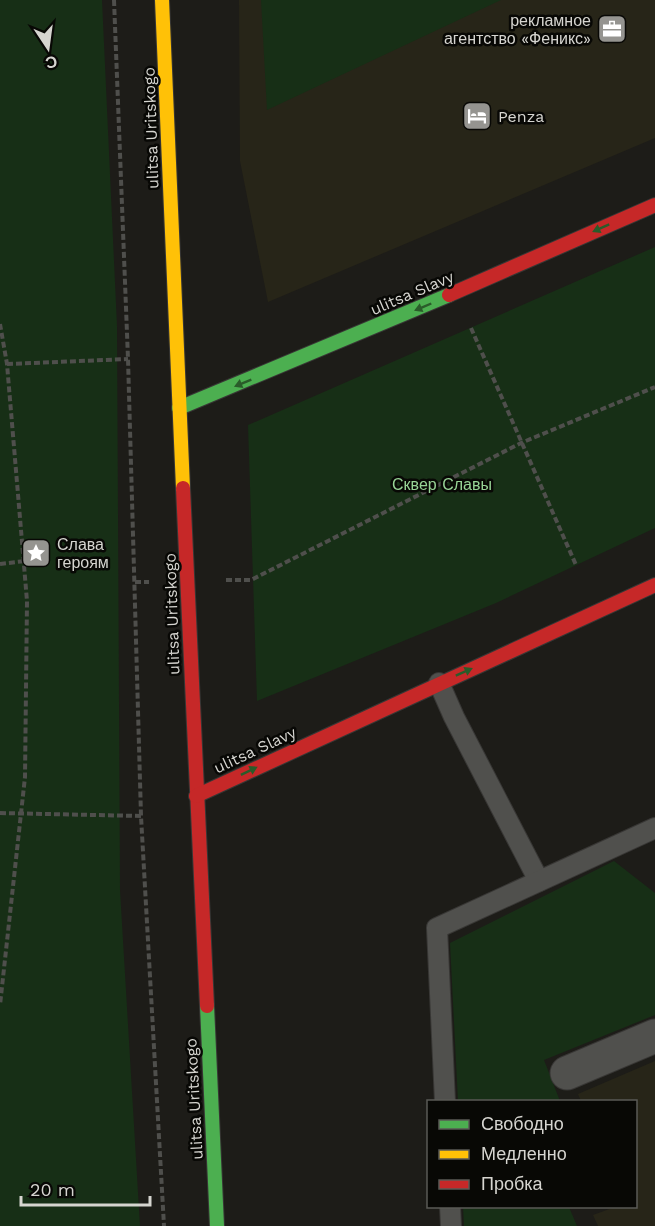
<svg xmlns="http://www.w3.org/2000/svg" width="655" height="1226" viewBox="0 0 655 1226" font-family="'Work Sans',sans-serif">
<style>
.built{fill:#272518}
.green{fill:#172f16}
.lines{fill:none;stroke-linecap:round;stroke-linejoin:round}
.lane-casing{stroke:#383735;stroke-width:22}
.street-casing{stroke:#383735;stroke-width:35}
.fast-casing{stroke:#383735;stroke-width:16}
.slow-casing{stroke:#383735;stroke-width:16}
.jam-casing{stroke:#383735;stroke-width:16}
.path{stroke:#4f4f4c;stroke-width:4;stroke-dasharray:6 3;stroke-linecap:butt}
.lane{stroke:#50504d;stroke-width:20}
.street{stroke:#50504d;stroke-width:33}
.fast{stroke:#4caf50;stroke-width:14}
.slow{stroke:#ffc107;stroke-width:14}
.jam{stroke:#c62828;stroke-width:14}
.oneway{fill:#2a5c2a}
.labels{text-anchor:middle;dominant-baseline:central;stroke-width:5;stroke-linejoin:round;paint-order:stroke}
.poi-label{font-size:16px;fill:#d6d5d0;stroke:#080805;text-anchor:start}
.street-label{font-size:16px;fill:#d6d5d0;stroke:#080805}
.park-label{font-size:16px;fill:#98d496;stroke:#080805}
</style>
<rect width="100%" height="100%" fill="#1d1c18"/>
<g class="built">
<polygon points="239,0 655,0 655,138 268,302 240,161"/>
<polygon points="655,1061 655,1226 598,1226 593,1215 615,1207 636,1206 636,1102 581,1101 578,1094"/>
</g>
<g class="green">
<polygon points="0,0 102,0 117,326 120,890 140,1226 0,1226"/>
<polygon points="261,0 501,0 267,110"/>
<polygon points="655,247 655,528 496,603 257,701 248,425"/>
<polygon points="614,861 655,893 655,1015 544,1060 560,1101 458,1101 450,943"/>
<polygon points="463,1207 569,1207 577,1226 464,1226"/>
</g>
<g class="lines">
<g class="lane-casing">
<g id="lane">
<polyline points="439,683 454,717 539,881"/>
<polyline points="445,1102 437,928 655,828"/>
<polyline points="450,1206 451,1226"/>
</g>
</g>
<g class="street-casing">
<polyline id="street" points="567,1073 655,1036"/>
</g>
<g class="fast-casing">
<g id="fast">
<polyline points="179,408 449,295"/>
<polyline points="207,1006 217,1226"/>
</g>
</g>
<g class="slow-casing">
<polyline id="slow" points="162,0 183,488"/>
</g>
<g class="jam-casing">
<g id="jam">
<polyline points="449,295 655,205"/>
<polyline points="183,488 207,1006"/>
<polyline points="196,796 655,585"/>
</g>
</g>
<g class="path">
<polyline points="114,0 128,359 141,816 164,1226"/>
<polyline points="0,324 7,364 27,601 25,777 0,1005"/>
<polyline points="471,328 576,565"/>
<polyline points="7,364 128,359"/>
<polyline points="0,564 25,561"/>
<polyline points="226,580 251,580 521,443 655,387"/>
<polyline points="135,582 149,582"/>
<polyline points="0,813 141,816"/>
</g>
<use href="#lane" class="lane"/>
<use href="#street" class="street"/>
<use href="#fast" class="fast"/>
<use href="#slow" class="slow"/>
<use href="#jam" class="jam"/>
</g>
<defs><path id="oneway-solid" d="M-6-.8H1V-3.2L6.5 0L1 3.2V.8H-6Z" transform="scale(1.5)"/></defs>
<g class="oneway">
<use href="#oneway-solid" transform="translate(601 228) rotate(156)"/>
<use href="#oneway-solid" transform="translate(423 307) rotate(157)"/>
<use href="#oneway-solid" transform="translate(243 383) rotate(158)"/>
<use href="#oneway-solid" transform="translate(464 672) rotate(-24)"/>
<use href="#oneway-solid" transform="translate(249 771) rotate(-26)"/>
</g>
<defs>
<g id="office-square" transform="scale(1.5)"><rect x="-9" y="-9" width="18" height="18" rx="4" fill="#959490" stroke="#080805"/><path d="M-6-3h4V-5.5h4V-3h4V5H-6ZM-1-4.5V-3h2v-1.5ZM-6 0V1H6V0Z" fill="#fff"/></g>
<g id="hotel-square" transform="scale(1.5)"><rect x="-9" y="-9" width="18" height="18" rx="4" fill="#959490" stroke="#080805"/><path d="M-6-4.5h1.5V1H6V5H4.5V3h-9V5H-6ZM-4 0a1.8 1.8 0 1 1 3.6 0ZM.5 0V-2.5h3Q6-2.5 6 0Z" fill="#fff"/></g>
<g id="sight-square" transform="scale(1.5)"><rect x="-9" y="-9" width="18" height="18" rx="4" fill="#959490" stroke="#080805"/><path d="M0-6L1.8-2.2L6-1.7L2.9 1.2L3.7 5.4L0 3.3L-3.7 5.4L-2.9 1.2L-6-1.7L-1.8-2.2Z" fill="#fff"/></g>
</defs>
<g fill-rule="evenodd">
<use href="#office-square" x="612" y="29"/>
<use href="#hotel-square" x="477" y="116"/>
<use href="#sight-square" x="36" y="553"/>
</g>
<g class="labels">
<g class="poi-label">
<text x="591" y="20" text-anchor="end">рекламное<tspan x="591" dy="18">агентство «Феникс»</tspan></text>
<text x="498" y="116">Penza</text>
<text x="57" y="544">Слава<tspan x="57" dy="18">героям</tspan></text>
</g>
<g class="street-label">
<text transform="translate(151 128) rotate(-92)">ulitsa Uritskogo</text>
<text transform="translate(412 293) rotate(-23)">ulitsa Slavy</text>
<text transform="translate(172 614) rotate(-92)">ulitsa Uritskogo</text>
<text transform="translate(255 750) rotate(-25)">ulitsa Slavy</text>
<text transform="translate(194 1099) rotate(-93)">ulitsa Uritskogo</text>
</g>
<g class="park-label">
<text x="442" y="484">Сквер Славы</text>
</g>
</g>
<rect x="427" y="1100" width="210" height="108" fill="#080805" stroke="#5a5a56" stroke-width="1.5"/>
<rect x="439" y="1120" width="30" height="9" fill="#4caf50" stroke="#5a5a56" stroke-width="1.5"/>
<text x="481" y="1130" font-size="18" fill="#d6d5d0">Свободно</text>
<rect x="439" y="1150" width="30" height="9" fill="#ffc107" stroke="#5a5a56" stroke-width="1.5"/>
<text x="481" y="1160" font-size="18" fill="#d6d5d0">Медленно</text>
<rect x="439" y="1180" width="30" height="9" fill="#c62828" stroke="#5a5a56" stroke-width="1.5"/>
<text x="481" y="1190" font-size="18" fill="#d6d5d0">Пробка</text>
<g transform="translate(48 48) rotate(167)" stroke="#080805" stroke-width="4.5" paint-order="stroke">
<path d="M0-4.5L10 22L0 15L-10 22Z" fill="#d6d5d0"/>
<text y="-9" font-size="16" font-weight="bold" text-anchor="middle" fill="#d6d5d0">С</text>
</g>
<path d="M21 1196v9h129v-9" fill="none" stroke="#d6d5d0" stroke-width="3"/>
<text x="30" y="1196" font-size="18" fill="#d6d5d0" stroke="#080805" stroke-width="4.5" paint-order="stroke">20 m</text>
</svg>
